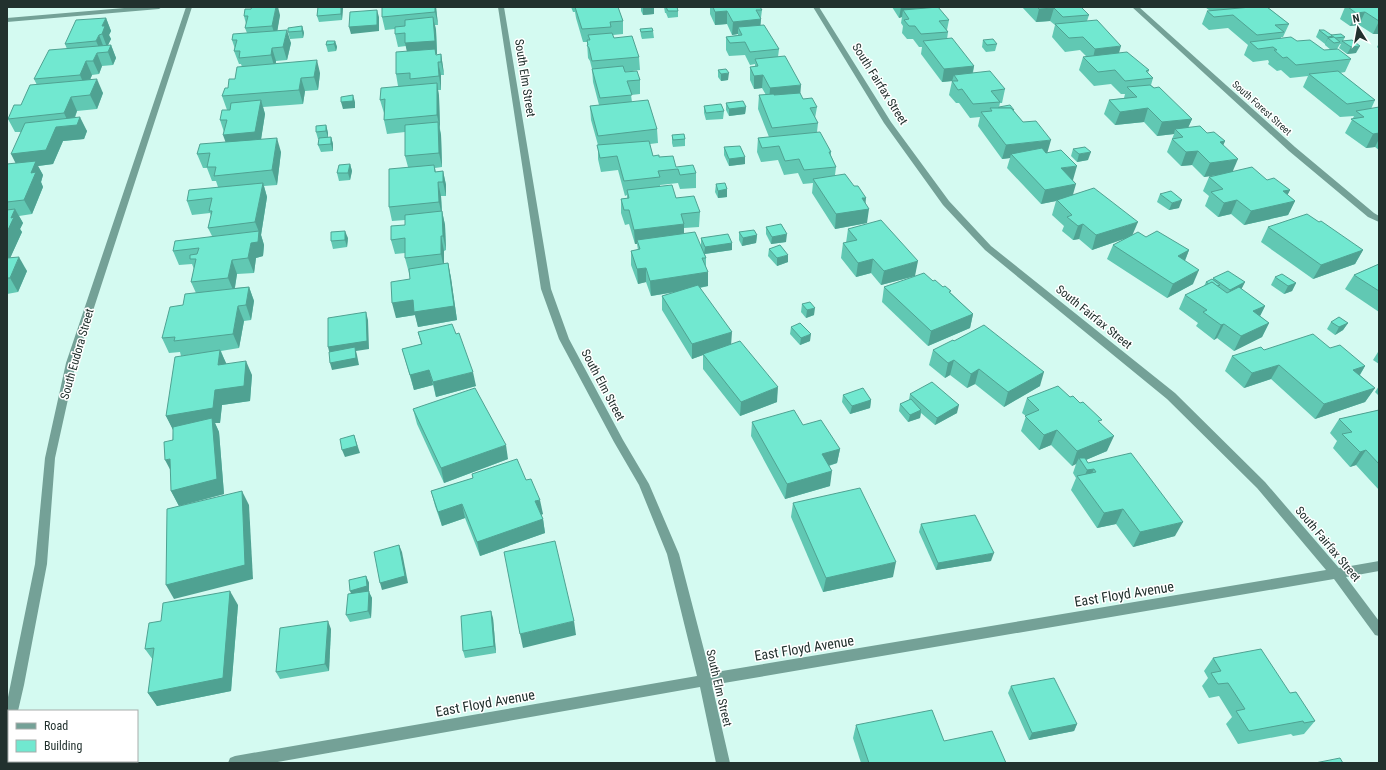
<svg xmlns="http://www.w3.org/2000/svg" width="1386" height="770" viewBox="0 0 1386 770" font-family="'Roboto Condensed',sans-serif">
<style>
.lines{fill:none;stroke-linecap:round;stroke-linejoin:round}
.minor{fill:#74a197;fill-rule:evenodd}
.wall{fill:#61c8b3}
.shaded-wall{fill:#4fa292}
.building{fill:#71e8d0;stroke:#4fa292}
.labels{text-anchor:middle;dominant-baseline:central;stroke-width:3;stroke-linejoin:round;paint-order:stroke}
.far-street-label{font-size:10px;fill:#22312e;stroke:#fff}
.street-label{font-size:12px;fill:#22312e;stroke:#fff}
.near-street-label{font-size:14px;fill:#22312e;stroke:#fff}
</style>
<rect width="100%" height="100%" fill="#d4faf1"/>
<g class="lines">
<g class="minor">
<polygon points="136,7 162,7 159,9 7,22 7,18"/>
<polygon points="186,7 192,7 76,363 55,458 47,564 24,685 18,711 9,711 9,730 7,731 7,702 35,564 45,458 66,363"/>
<polygon points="498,7 504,7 551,289 569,339 623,440 649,484 679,554 710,673 1326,570 1257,488 1167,399 985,250 943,205 884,123 813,7 819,7 891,122 949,201 991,246 1175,393 1265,482 1339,568 1379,561 1379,571 1346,577 1379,621 1379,636 1375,635 1334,579 712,685 730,763 716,763 700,687 272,763 228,763 230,758 235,756 697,676 667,554 639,485 614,442 559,339 541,289"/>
<polygon points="1132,7 1139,7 1295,147 1374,213 1379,216 1379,222 1368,217 1289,151"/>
</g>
</g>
<g class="wall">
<polygon points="318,7 343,7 342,20 319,22 317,16"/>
<polygon points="382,7 436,7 438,25 435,25 436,30 437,54 436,54 436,55 441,54 443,67 444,75 441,75 441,90 438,90 439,96 440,129 441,135 442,167 435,168 436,172 443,171 446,185 446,196 441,196 442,211 445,225 446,250 444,251 444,264 448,263 451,278 457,320 418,327 415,315 396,318 410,279 410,273 409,273 405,258 405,253 395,254 391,240 405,225 405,220 392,221 389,207 408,167 405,156 405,132 387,134 384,120 384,113 380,100 398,86 396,74 407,51 406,46 398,47 395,34 395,29 385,30 382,17"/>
<polygon points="571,7 618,7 623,21 623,34 613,35 614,38 639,57 640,70 625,72 640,80 640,94 631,95 632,102 657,129 658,143 650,144 653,156 659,157 676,167 696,173 696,188 680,189 678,183 660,185 660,186 676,198 700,212 699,227 684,228 684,234 701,245 701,238 732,243 732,250 705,254 706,258 706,267 708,286 700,288 731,344 777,402 740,416 703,369 703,355 692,359 662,310 662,296 676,292 651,296 646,282 638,284 631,265 631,251 638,250 637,244 635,244 629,224 625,225 621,213 621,199 627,198 627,195 625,196 618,170 601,172 598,159 598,145 591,120 590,106 599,105 593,82 592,69 590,61 588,58 587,42 583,42 576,18 575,12 573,12"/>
<polygon points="641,7 654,7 654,14 643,15 641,11"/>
<polygon points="664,7 677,7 678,11 678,17 668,18 666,13 665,13"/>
<polygon points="710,7 760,7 762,10 760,25 779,49 778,57 803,99 817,107 815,118 818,123 817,132 831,152 831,156 836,167 835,175 865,203 867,223 835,229 812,193 813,183 803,184 798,173 784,175 778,160 761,162 757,152 758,138 769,137 758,109 759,95 766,95 762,88 754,89 750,80 750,67 755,67 755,64 750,65 745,55 729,56 726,50 726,37 738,35 738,34 732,35 727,24 715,25 710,14"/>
<polygon points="892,7 928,7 927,8 949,20 947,30 948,32 947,39 974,66 973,73 1005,89 1002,103 1000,103 999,107 1014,110 1014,111 1047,152 1073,180 1073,195 1133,235 1146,237 1189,250 1185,261 1193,284 1167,298 1107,259 1113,245 1124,239 1092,250 1079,239 1073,240 1062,231 1064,226 1052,215 1056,201 1041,204 1007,168 1010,158 1002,159 978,126 980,117 970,118 959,103 956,103 949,95 952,81 942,82 921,54 922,47 919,47 913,39 907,39 902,33 903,26 901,23 902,17 899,18"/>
<polygon points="1022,7 1081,7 1089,15 1087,21 1119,53 1149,70 1148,73 1153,78 1151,85 1192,119 1188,128 1207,133 1225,141 1223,145 1233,172 1267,180 1290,190 1287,195 1295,201 1288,215 1244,225 1231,214 1218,217 1205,206 1209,196 1203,191 1209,177 1220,174 1204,177 1192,165 1181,166 1167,152 1174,134 1157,136 1144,122 1115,125 1104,114 1109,100 1124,98 1125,94 1121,94 1111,84 1094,86 1079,70 1083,57 1086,56 1080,50 1065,52 1052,37 1055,25 1050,21 1036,22"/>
<polygon points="1205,7 1267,7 1289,24 1283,37 1281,37 1281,38 1297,41 1324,50 1331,50 1325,45 1325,44 1316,37 1319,30 1331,35 1345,37 1343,41 1352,40 1356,53 1347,54 1339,48 1341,44 1340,44 1337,49 1351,59 1345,72 1340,73 1375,100 1371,109 1379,107 1379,150 1375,147 1366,148 1345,133 1354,116 1340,117 1303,87 1308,76 1290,78 1281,70 1277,71 1268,64 1269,62 1268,60 1253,62 1244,55 1248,45 1228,28 1209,30 1202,24 1207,11 1210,11"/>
<polygon points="1345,7 1379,7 1379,34 1373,34 1359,25 1350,26 1340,19"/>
<polygon points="280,15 277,31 291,43 287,60 276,61 276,64 320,73 318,90 305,91 303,104 263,107 265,114 261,139 281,152 277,185 264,186 267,197 261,235 264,245 263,256 256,258 254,273 237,274 235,288 249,287 254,301 251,320 244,321 239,348 221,351 226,364 252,375 250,401 222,405 220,423 215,423 219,432 224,494 179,506 171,491 173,440 173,429 166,416 194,354 181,356 180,352 169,353 162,338 183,305 196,293 191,282 194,269 192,264 179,265 173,251 212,236 208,228 211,216 210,213 192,215 187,201 218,187 216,181 212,181 207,168 203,168 197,154 226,142 224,132 220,120 227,110 222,96 228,88 235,79 242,67 241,64 239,64 234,51 235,49 232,40 247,33 245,28 246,24 244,16"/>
<polygon points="106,18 111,31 109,35 111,39 108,45 111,45 116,58 113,65 102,66 99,74 92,75 90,80 103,93 97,109 77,111 75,118 87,131 84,139 63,141 53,164 38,166 43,175 41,182 43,187 32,214 19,216 23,223 20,229 22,232 10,258 27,271 18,292 7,294 7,164 16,164 21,132 15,132 8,119 21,105 37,85 34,79 67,49 65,44"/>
<polygon points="302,26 304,33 303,38 290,39 288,32"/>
<polygon points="640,29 653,31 654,38 642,39 641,36"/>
<polygon points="983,40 997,44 995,51 986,52 982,47"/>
<polygon points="335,41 337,47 336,51 328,52 326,45"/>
<polygon points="1379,43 1379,49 1377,47"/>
<polygon points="718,70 728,80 721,81 718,77"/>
<polygon points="726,103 746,107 745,114 729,116 726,110"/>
<polygon points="704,106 724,111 723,119 706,120 704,113"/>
<polygon points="326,125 328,133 328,137 331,137 333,144 333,151 321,152 318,145 319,139 318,139 316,132"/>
<polygon points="672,135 685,139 685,146 673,147 672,143"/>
<polygon points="724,147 745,157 745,164 729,166 724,155"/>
<polygon points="1073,149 1088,160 1077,162 1071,156"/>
<polygon points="350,164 352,171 350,180 339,181 337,173"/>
<polygon points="716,184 727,189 727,197 718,198 715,192"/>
<polygon points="1160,194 1179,208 1169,210 1157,202"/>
<polygon points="766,227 786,242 771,244 766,234"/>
<polygon points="1268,227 1363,250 1355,264 1313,279 1261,242"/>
<polygon points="848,229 915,276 881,285 871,273 856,277 841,258 843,243 846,243"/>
<polygon points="739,232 757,235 756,243 742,246 739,240"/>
<polygon points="348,238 347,247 333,249 331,241"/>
<polygon points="769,249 788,262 777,266 768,256"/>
<polygon points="1379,264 1379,312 1345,289 1354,275"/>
<polygon points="1275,277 1296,283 1292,291 1284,294 1271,285"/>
<polygon points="1213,278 1245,282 1241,289 1265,306 1260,316 1269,323 1262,337 1234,351 1217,338 1214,340 1196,326 1198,323 1179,309 1185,295 1204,286 1206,282 1213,279"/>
<polygon points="933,281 951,293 973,314 970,328 928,346 882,302 884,287"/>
<polygon points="802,304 814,315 806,318 801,312"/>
<polygon points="1331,322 1348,323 1343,330 1335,335 1327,329"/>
<polygon points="791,327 810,341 800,345 790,334"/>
<polygon points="418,332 476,386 436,397 433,385 414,390 402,349 421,344"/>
<polygon points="954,341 1040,386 1004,407 975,384 967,388 950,375 945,378 929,365 933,350"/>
<polygon points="1330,348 1365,366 1360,375 1375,388 1365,402 1315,419 1271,379 1244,388 1225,371 1232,356 1264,350"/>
<polygon points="1379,351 1379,364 1373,360 1378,352"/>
<polygon points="1379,386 1379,396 1375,392"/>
<polygon points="910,394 957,413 935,425 921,413 920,418 908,422 899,411 900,404 909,400"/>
<polygon points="843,395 871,400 870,408 850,414 842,402"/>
<polygon points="1070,397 1101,424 1107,451 1086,460 1088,463 1175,536 1133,547 1116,524 1097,528 1071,490 1076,478 1073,473 1076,464 1072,466 1051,445 1039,450 1021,431 1026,416 1022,413 1027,398"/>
<polygon points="413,409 508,459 444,483 417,424"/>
<polygon points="1379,410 1379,490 1356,465 1350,467 1333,448 1337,441 1330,433 1339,419"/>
<polygon points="752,422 803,425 840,449 837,463 829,466 830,486 785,499 751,436"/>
<polygon points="472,474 526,480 543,514 541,515 543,519 545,533 480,556 465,518 442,526 435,506 431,491 473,478"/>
<polygon points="793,503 893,577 823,592 791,517"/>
<polygon points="921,524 991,561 936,570 919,532"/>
<polygon points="366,576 369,583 369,592 372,598 371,618 350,622 346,615 351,594"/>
<polygon points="238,605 231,691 157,706 148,693 153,660 145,649"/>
<polygon points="493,618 496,653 465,658 463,651"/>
<polygon points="331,629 329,671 280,679 276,672"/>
<polygon points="1213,658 1290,693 1315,721 1304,734 1293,736 1291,734 1238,744 1226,724 1232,717 1219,696 1209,698 1202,686 1208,678 1204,671"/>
<polygon points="1011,686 1077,724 1074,731 1029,740 1008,693"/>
<polygon points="856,725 944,741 1006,763 861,763 853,738"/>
</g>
<g class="shaded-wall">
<polygon points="276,7 278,7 280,15 276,39 272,26"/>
<polygon points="341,7 343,7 343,8 342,20 341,14"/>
<polygon points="435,7 436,7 438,25 435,12"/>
<polygon points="654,7 654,14 643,15 643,8"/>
<polygon points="901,7 927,7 926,15 903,10 902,17 899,18"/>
<polygon points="1054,8 1050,21 1036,22 1039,9"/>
<polygon points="377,10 379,17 379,31 351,34 349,27"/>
<polygon points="727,11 727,24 715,25 715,12"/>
<polygon points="1365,12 1359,25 1350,26 1356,13"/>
<polygon points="433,17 436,30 437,54 436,54 438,62 408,56 405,43"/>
<polygon points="106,18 111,31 109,35 111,39 107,47 102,34 102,26"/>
<polygon points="761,19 760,32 738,27 738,34 732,35 733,22"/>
<polygon points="1379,21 1379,34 1373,34"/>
<polygon points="302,26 304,33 303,38 302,31"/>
<polygon points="287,30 291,43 287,60 283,47"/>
<polygon points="99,35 104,48 101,52 96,41"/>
<polygon points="1333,36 1331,40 1328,38 1325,44 1328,37"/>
<polygon points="335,41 337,47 336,51 334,44"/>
<polygon points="111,45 116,58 113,65 108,52"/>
<polygon points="1121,46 1117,60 1092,62 1095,49"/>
<polygon points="1360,46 1356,53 1347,54 1351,47"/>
<polygon points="272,48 276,61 275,69 271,55"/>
<polygon points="97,53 102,66 99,74 93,61"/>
<polygon points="441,54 443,67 444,75 441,62"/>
<polygon points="317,60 320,73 318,90 314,77"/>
<polygon points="86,61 92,75 86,89 80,75"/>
<polygon points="438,62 441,75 441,90 439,76"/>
<polygon points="974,66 971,79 954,75 952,81 942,82 944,69"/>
<polygon points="729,73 728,80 721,81 721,74"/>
<polygon points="763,75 762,88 754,89 754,76"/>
<polygon points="301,78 305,91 303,104 299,90"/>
<polygon points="97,79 103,93 97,109 90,95"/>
<polygon points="437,83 439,96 440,129 437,115"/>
<polygon points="801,85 800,99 769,102 770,88"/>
<polygon points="353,95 355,102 355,108 343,109 341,102"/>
<polygon points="71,97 77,111 71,126 80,117 87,131 84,139 63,141 53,164 38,166 43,175 41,182 43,187 32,214 24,200 18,168 11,154 56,127 70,126 64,113"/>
<polygon points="261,100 265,114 260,146 228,149 223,135"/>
<polygon points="746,107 745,114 729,116 729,109"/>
<polygon points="1148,108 1144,122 1115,125 1120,112"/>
<polygon points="1192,119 1186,132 1175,129 1174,134 1157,136 1162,122"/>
<polygon points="438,122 441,135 442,167 439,153"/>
<polygon points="326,125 328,133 328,138 326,131"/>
<polygon points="1379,133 1379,139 1375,147 1366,148 1373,134"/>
<polygon points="331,137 333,144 333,151 331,144"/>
<polygon points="277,138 281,152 277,185 272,170"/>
<polygon points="1051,140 1047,154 1011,154 1010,158 1002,159 1006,145"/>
<polygon points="1225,141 1219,155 1220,142"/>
<polygon points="1198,151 1192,165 1181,166 1186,152"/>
<polygon points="1091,152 1088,160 1077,162 1079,154"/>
<polygon points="745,157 745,164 729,166 729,159"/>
<polygon points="1238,159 1232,173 1204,177 1210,163"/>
<polygon points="350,164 352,171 350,180 348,173"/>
<polygon points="1077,166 1073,180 1057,182 1061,168"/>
<polygon points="443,171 446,185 446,196 443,182"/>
<polygon points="438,182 441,196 442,216 439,202"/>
<polygon points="263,183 267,197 261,235 264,245 263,256 256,258 254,273 248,258 251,243 259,232 255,222"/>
<polygon points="1076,184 1072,198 1057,200 1056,201 1041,204 1045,190"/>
<polygon points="727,189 727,197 718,198 718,191"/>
<polygon points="1290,190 1283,204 1295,201 1288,215 1244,225 1251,211 1283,191"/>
<polygon points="862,198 866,198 865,209 869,209 867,223 835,229 836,214"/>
<polygon points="1182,200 1179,208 1169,210 1172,203"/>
<polygon points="1237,200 1231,214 1218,217 1224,203"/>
<polygon points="15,209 23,223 20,229 22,232 7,265 7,232 11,218"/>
<polygon points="442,211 445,225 446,250 443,236"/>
<polygon points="1138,222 1132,236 1092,250 1096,235"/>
<polygon points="684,224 684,238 637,240 637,244 635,244 634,230"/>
<polygon points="1083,224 1079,239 1073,240 1078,226"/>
<polygon points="345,231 348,238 347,247 345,240"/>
<polygon points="787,234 786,242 771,244 772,237"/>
<polygon points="757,235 756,243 742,246 743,238"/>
<polygon points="441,236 444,251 444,269 441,254"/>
<polygon points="732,243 732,250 704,254 705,247"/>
<polygon points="1189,250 1183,265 1178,256"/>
<polygon points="1363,250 1355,264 1313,279 1321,265"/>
<polygon points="788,255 788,262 777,266 777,258"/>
<polygon points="19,257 27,271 18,292 10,278"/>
<polygon points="873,259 871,273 856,277 858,263"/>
<polygon points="232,260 237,274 234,292 228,278"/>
<polygon points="918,261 915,276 881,285 884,271"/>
<polygon points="448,263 451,278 457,320 418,327 415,315 396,318 392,303"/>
<polygon points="646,268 646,282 638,284 637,269"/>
<polygon points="1199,270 1193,284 1167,298 1173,284"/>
<polygon points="708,272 708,286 651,296 650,281"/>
<polygon points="1245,282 1241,290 1227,297 1230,290"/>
<polygon points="1296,283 1292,291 1284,294 1288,286"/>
<polygon points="249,287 254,301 251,320 246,305"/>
<polygon points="238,306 244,321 239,348 233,334"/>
<polygon points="1265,306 1258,320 1253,311"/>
<polygon points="815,308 814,315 806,318 807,310"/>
<polygon points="366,312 368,320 369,349 356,351 357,355 359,365 332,370 330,363 330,355 328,347"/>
<polygon points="973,314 970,328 928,346 931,331"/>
<polygon points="1269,323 1262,337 1234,351 1241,336"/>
<polygon points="1348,323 1343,330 1335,335 1339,327"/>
<polygon points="1224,324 1217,338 1214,340 1221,325"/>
<polygon points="732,332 731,346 703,354 703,355 692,359 692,344"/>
<polygon points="811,334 810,341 800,345 801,338"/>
<polygon points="220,350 227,365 218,365"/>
<polygon points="954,360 950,375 945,378 948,363"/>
<polygon points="246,361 252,375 250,401 222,405 220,423 215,423 219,432 224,494 179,506 171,491 173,430 166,416 215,390"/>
<polygon points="1279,365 1271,379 1244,388 1252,373"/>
<polygon points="1365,366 1356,381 1353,370"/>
<polygon points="979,369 975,384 967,388 971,374"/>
<polygon points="429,370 433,385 414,390 410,375"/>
<polygon points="473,372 476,386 436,397 433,382"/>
<polygon points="1044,372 1040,386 1004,407 1008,392"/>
<polygon points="778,387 777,402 740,416 741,402"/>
<polygon points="1375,388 1365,402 1315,419 1324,404"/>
<polygon points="871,400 870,408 850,414 852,406"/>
<polygon points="959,405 957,413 935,425 937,418"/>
<polygon points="921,410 920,418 908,422 910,415"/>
<polygon points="1057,430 1051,445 1039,450 1044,435"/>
<polygon points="354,435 360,453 345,457 342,450"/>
<polygon points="1114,436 1107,451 1081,462 1079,458 1076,464 1072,466 1077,451"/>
<polygon points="506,445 508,459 444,483 441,468"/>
<polygon points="840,449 837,463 820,468 822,454"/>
<polygon points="1366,450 1356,465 1350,467 1360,452"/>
<polygon points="170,459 173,475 165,460"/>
<polygon points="1094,469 1088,483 1082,483 1087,470"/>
<polygon points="832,471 830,486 785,499 787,484"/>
<polygon points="242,491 249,505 253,579 174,599 166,585"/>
<polygon points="540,500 543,514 538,516 535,501"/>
<polygon points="462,504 465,518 442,526 438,512"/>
<polygon points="1123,509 1116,524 1097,528 1104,513"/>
<polygon points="543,519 545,533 480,556 477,542"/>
<polygon points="1183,522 1175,536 1133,547 1140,532"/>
<polygon points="399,545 402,552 408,583 382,590 380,583"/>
<polygon points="994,553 991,561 936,570 938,563"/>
<polygon points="896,562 893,577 823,592 826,578"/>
<polygon points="366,576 369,583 369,592 372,598 371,618 368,611 353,598 350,591"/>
<polygon points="230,591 238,605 231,691 157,706 148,693"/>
<polygon points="491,611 493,618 496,653 494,646"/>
<polygon points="328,621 331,629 329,671 325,664"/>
<polygon points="574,621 576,635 523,648 520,634"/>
<polygon points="1077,724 1074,731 1029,740 1032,733"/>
</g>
<g class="building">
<polygon points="252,7 276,7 272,26 245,28 248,16 244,16 245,9 251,9"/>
<polygon points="318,7 341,7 341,14 317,16"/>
<polygon points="382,7 435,7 435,12 382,17"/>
<polygon points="575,7 618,7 623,21 610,22 611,27 582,29"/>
<polygon points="642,7 653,7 643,8"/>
<polygon points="666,7 677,7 678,11 668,11"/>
<polygon points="713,7 760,7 762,10 756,10 761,19 733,22 727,11 715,12"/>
<polygon points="938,7 949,20 939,21 948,32 921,34 915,26 909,26 904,20 909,19 903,10"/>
<polygon points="1037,7 1081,7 1089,15 1063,17 1054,8 1039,9"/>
<polygon points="1251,7 1267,7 1289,24 1275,25 1284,32 1257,35 1233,15 1214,17 1207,11"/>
<polygon points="1348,7 1379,7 1379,21 1365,12 1356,13"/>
<polygon points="377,10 377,25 349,27 350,12"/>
<polygon points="433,17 435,41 405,43 405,33 395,34 395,27 405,26 405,20"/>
<polygon points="106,18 102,26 105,26 102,34 99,35 96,41 65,44 76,20"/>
<polygon points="1097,20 1121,46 1095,49 1083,37 1069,38 1055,24"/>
<polygon points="764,25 779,49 750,52 745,42 730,43 726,37 742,35 738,27"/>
<polygon points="302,26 302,31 288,32 288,28"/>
<polygon points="652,28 653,31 641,32 640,29"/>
<polygon points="287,30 283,47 272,48 271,55 239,58 240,51 234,51 237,40 232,40 233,34"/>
<polygon points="1319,30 1324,30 1333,36 1328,37"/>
<polygon points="612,33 614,38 632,36 639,57 592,61 589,48 587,45 588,45 587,40 590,40 588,35"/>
<polygon points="1341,34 1345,37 1335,38 1331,35"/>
<polygon points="1291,37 1297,41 1310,40 1324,50 1338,49 1351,59 1296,65 1287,57 1283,58 1274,50 1277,50 1273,47 1258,49 1250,42"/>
<polygon points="1334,37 1340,42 1334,43 1328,38"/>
<polygon points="952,38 974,66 944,69 923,41"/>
<polygon points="993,39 997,44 987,45 983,40"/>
<polygon points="1352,40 1360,46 1351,47 1342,41"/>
<polygon points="327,41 335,41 334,44 326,45"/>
<polygon points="111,45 108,52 97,53 93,61 86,61 80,75 34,79 49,50"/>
<polygon points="435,49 436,55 441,54 441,62 438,62 439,76 410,79 410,73 396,74 396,52"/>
<polygon points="1127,52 1149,70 1146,71 1153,78 1125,81 1115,70 1098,72 1083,57"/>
<polygon points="785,56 801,85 770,88 763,75 754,76 750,67 758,66 755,59"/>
<polygon points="317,60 314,77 301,78 299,90 222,96 225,88 228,88 229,79 235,79 237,67"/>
<polygon points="623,66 625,72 637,71 640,80 627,81 632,95 600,98 592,69"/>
<polygon points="726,69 729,73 721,74 718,70"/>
<polygon points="990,71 1005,89 991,91 1000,102 973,104 962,89 958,90 952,81 958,81 954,75"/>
<polygon points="1338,71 1375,100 1347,104 1309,74"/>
<polygon points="97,79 90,95 71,97 64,113 8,119 14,105 21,105 30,85"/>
<polygon points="437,83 437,115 384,120 385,99 380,100 381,88"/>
<polygon points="1150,85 1154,88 1159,87 1192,119 1162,122 1148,108 1120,112 1109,100 1137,97 1127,87"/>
<polygon points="800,93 803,99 812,98 817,107 810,108 818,123 772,128 759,95 774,94 774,95"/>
<polygon points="353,95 353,101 341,102 341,97"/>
<polygon points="261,100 255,132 223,135 227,120 220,120 222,110 230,110 231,103"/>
<polygon points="648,100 657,129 598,136 590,106"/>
<polygon points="743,101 746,107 729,109 726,103"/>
<polygon points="721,104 724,111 706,113 704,106"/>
<polygon points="1010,105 1014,110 1013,110 1011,108 999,108 999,107"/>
<polygon points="1379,107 1379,133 1373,134 1351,119 1364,117 1356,111"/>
<polygon points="990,108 1011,108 1023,122 1036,121 1051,140 1006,145 981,112 992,111"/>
<polygon points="80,117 77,125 56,127 46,150 11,154 25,123"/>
<polygon points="438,122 439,153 405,156 405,125"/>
<polygon points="326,125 326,131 316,132 316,126"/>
<polygon points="1200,126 1207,133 1214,132 1225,141 1220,142 1238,159 1210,163 1198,151 1186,152 1172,139 1183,137 1175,129"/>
<polygon points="820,132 831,152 829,152 836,167 804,170 799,159 785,161 779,146 762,148 758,138"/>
<polygon points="684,134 685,139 673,140 672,135"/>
<polygon points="331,137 331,144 318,145 319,138"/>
<polygon points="277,138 272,170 214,176 216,167 207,167 210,153 197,154 200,144"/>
<polygon points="649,141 653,156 659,155 659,157 673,156 676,167 693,165 696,173 680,175 678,169 658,171 660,177 624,181 617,156 600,158 597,145"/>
<polygon points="740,146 745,157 729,159 724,147"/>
<polygon points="1085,147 1091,152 1079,154 1073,149"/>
<polygon points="1042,148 1046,153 1061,150 1077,166 1061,168 1076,184 1045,190 1011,154"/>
<polygon points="36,161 31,173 36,172 24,200 7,202 7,164"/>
<polygon points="350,164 348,173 337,173 339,165"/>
<polygon points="434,165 435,172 443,171 443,182 438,182 439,202 389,207 389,169"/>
<polygon points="1252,167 1267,180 1274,178 1290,190 1283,191 1295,201 1251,211 1237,200 1224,203 1211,192 1223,189 1209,177"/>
<polygon points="845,174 854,186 858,186 866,198 862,198 869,209 836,214 813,179"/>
<polygon points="263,183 255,222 208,228 212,211 209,211 212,198 187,201 189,190"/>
<polygon points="725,183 727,189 718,191 716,184"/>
<polygon points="672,185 676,198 694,196 700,212 681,214 684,224 634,230 629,210 624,210 621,199 629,198 627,190"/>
<polygon points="1094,188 1138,222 1096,235 1083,224 1078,226 1067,217 1072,215 1057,200"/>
<polygon points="1171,191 1182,200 1172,203 1160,194"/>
<polygon points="15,209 11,218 14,217 7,232 7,210"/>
<polygon points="442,211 443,236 441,236 441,254 405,258 405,238 391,240 391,226 405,225 405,215"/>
<polygon points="1307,214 1319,222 1321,221 1363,250 1321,265 1268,227"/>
<polygon points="881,220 918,261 884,271 873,259 858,263 843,243 857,240 848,229"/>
<polygon points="781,224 787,234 772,237 766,227"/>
<polygon points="754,230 757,235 743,238 739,232"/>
<polygon points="259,231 258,242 251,243 248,258 232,260 228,278 191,282 196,259 190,259 190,255 197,254 199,248 173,251 175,241"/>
<polygon points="345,231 345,240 331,241 331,232"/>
<polygon points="1157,231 1189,250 1178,256 1199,270 1173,284 1113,245 1138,232 1146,237"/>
<polygon points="695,232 706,258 702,258 708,272 650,281 646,268 637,269 631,251 640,249 637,240"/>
<polygon points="728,234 732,243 705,247 701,238"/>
<polygon points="780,245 788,255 777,258 769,249"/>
<polygon points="19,257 10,278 7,278 7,258"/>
<polygon points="448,263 454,306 414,312 413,300 392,303 391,282 410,279 409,269"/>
<polygon points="1379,264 1379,291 1354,275"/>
<polygon points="1228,271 1245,282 1230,290 1213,278"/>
<polygon points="924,273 933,281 935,280 943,287 945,286 951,291 949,292 973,314 931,331 884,287"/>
<polygon points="1282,274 1296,283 1288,286 1275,277"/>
<polygon points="1212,279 1220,285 1217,286 1212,282 1209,284 1206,282"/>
<polygon points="1212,282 1227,293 1239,287 1265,306 1253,311 1269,323 1241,336 1224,324 1221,325 1203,312 1207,310 1185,295"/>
<polygon points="698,285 732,332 692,344 662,296"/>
<polygon points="249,287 246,305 238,306 233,334 174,341 175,337 162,338 170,307 183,305 185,294"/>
<polygon points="810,302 815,308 807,310 802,304"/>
<polygon points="366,312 367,341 328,347 328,318"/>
<polygon points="1339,317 1348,323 1339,327 1331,322"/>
<polygon points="800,323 811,334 801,338 791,327"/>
<polygon points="452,324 456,334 459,333 473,372 433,382 429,370 410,375 402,349 422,344 418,332"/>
<polygon points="984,325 1044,372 1008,392 979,369 971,374 954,360 948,363 933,350 953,340 954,341"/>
<polygon points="1313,334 1330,348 1340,345 1365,366 1353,370 1375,388 1324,404 1279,365 1252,373 1232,356 1261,347 1264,350"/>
<polygon points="740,341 778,387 741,402 703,354"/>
<polygon points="355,347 356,358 330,363 329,352"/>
<polygon points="220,350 218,365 246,361 244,386 215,390 213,408 166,416 175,357"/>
<polygon points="932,382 959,405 937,418 910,394"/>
<polygon points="1058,386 1070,397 1073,396 1080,403 1083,402 1102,420 1098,421 1114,436 1077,451 1057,430 1044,435 1025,416 1039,410 1027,398"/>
<polygon points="475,388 506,445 441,468 413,409"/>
<polygon points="863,388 871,400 852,406 843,395"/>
<polygon points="911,399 921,410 910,415 900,404"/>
<polygon points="794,410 803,425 821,420 840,449 822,454 832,471 787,484 752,422"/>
<polygon points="1379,410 1379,464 1366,450 1360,452 1342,434 1352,432 1339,419"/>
<polygon points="212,418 217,479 171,491 170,459 165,460 164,442 173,440 173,427"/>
<polygon points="354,435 357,446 342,450 340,439"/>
<polygon points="1131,453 1183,522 1140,532 1123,509 1104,513 1077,476 1096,472 1094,469 1087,470 1079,458 1085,458 1088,463"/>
<polygon points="517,459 526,480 531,479 540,500 535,501 543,519 477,542 462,504 438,512 431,491 473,478 472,474"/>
<polygon points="860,488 896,562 826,578 793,503"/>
<polygon points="242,491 245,565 166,585 167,509"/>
<polygon points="975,515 994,553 938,563 921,524"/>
<polygon points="555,541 574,621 520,634 504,552"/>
<polygon points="399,545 405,576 380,583 374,552"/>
<polygon points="366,576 367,586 350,591 349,580"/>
<polygon points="230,591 223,678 148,693 154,648 145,649 149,623 161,621 163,603"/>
<polygon points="369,591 368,611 346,615 348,594"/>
<polygon points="491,611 494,646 463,651 461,616"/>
<polygon points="328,621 325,664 276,672 280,628"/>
<polygon points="1261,649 1290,693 1296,692 1315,721 1304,723 1303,721 1249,731 1236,711 1245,709 1228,683 1218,684 1211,673 1221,671 1213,658"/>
<polygon points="1054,678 1077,724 1032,733 1011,686"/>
<polygon points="932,710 944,741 992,731 1006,763 869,763 856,725"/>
<polygon points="1340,758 1343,763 1315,763"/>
</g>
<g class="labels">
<g class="far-street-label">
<text transform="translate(1262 108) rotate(42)">South Forest Street</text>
</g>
<g class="street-label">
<text transform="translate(525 78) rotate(81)">South Elm Street</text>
<text transform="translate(880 84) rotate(58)">South Fairfax Street</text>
<text transform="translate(1094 317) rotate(39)">South Fairfax Street</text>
<text transform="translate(77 354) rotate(-74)">South Eudora Street</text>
<text transform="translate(603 385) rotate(62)">South Elm Street</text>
<text transform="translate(1328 544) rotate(50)">South Fairfax Street</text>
<text transform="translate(719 688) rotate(77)">South Elm Street</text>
</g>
<g class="near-street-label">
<text transform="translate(1124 594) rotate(-9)">East Floyd Avenue</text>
<text transform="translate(804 648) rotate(-9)">East Floyd Avenue</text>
<text transform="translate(485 703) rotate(-10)">East Floyd Avenue</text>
</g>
</g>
<rect width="1386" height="770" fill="none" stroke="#22312e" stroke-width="16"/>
<rect x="8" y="710" width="130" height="52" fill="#ffffff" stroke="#a7adab"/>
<rect x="16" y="723" width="20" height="6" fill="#74a197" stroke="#a7adab"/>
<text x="44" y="730" font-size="12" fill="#22312e">Road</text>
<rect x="16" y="740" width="20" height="12" fill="#71e8d0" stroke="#a7adab"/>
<text x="44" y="750" font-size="12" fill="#22312e">Building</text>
<g transform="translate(1358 28) rotate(349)" stroke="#ffffff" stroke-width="3" paint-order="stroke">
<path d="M0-3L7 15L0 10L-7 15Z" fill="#22312e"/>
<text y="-6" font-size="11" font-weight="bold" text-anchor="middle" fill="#22312e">N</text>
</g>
</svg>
